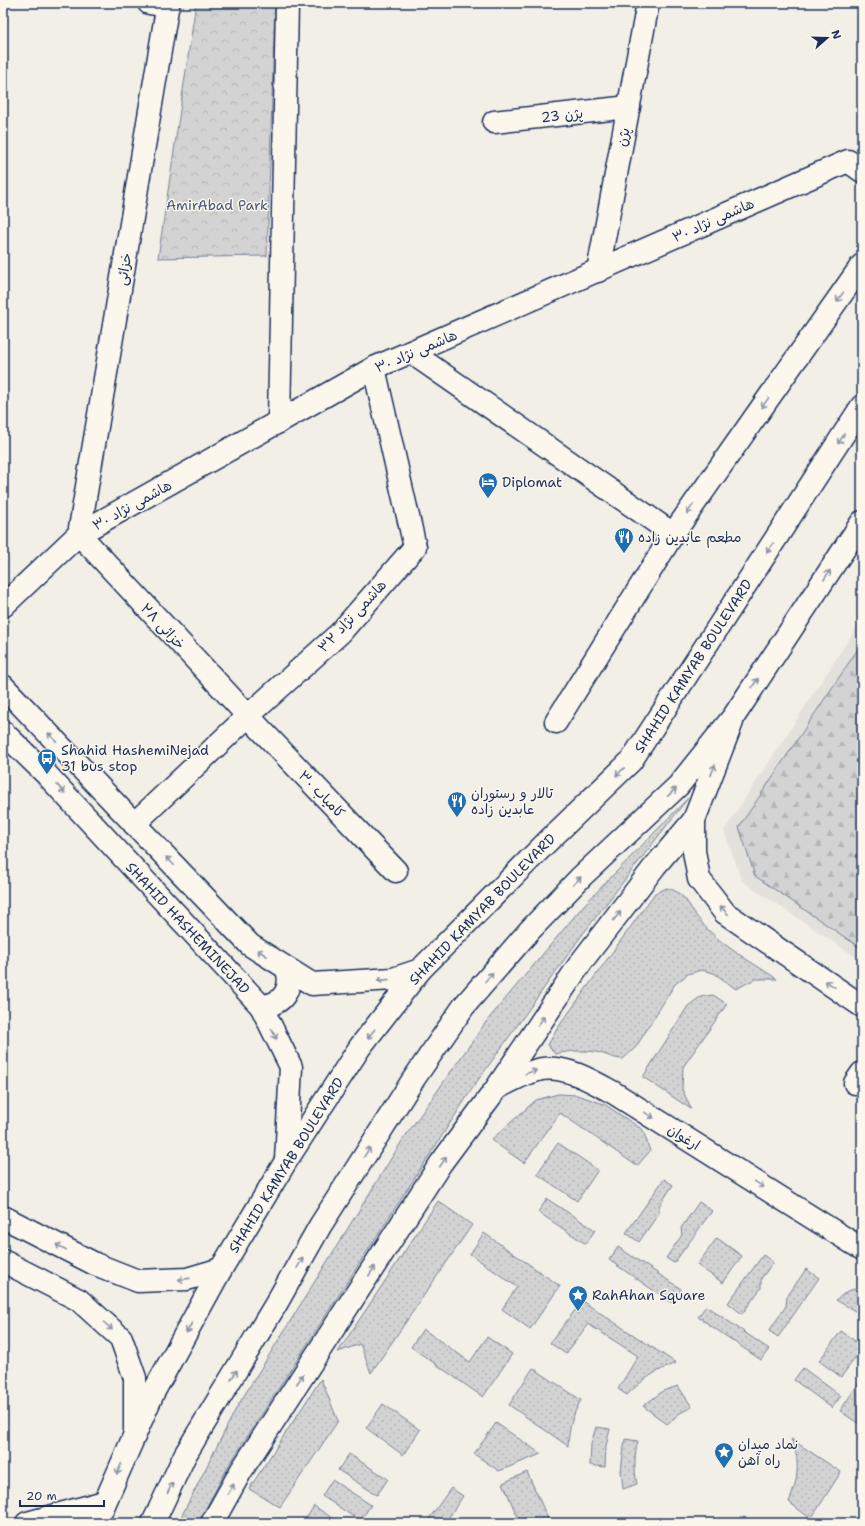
<svg xmlns="http://www.w3.org/2000/svg" width="865" height="1526" viewBox="0 0 865 1526" font-family="'Shantell Sans','Playpen Sans Arabic',sans-serif">
<style>
.built{fill:#e2e1dc}
.grass{fill:url(#grass-dots);stroke:#768198}
.forest{fill:url(#forest-firs);stroke:#768198}
.park{fill:url(#park-crowns);stroke:#768198}
.lines{fill:none;stroke-linecap:round;stroke-linejoin:round}
.minor-casing{stroke:#1b2f5e;stroke-width:25}
.tertiary-casing{stroke:#1b2f5e;stroke-width:25}
.secondary-casing{stroke:#1b2f5e;stroke-width:25}
.primary-casing{stroke:#1b2f5e;stroke-width:25}
.minor{stroke:#fbf7ec;stroke-width:22}
.tertiary{stroke:#fbf7ec;stroke-width:22}
.secondary{stroke:#fbf7ec;stroke-width:22}
.primary{stroke:#fbf7ec;stroke-width:22}
.oneway{stroke:#8b93a5}
.labels{text-anchor:middle;dominant-baseline:central;stroke-width:3;stroke-linejoin:round;paint-order:stroke}
.street-label{font-size:14px;fill:#1b2f5e;stroke:#fbf7ec}
.park-label{font-size:14px;fill:#49587b;stroke:#fbf7ec}
.poi-label{font-size:14px;fill:#1b2f5e;stroke:#fbf7ec;text-anchor:start}
</style>
<defs>
<pattern id="grass-dots" width="8" height="8" patternUnits="userSpaceOnUse"><rect width="8" height="8" fill="#d2d3d2"/><path d="M2 2h.1M6 6h.1" fill="none" stroke="#b4b5b7" stroke-width="1.8" stroke-linecap="round"/></pattern>
<pattern id="forest-firs" width="22" height="20" patternUnits="userSpaceOnUse"><rect width="22" height="20" fill="#d2d3d2"/><path d="M5 1l3.5 6h-7zM16 11l3.5 6h-7z" fill="#b4b5b7"/></pattern>
<pattern id="park-crowns" width="20" height="18" patternUnits="userSpaceOnUse"><rect width="20" height="18" fill="#d2d3d2"/><path d="M2 6a3 3 0 1 1 6 0M12 15a3 3 0 1 1 6 0" fill="none" stroke="#b4b5b7"/></pattern>
</defs>
<rect width="100%" height="100%" fill="#f2efe6"/>
<filter id="ink" filterUnits="userSpaceOnUse"><feTurbulence type="fractalNoise" baseFrequency=".025" numOctaves="2"/><feDisplacementMap in="SourceGraphic" scale="8" xChannelSelector="R" yChannelSelector="G"/><feConvolveMatrix kernelMatrix="1 2 1 2 8 2 1 2 1" color-interpolation-filters="sRGB"/></filter>
<g filter="url(#ink)">
<polygon class="built" points="862,619 862,961 742,881 724,831"/>
<g class="grass">
<polygon points="688,798 582,935 476,1083 229,1465 198,1523 178,1523 237,1407 402,1141 486,1022 584,905"/>
<path d="M 667,888 C 684,892 688,904 697,917 C 717,944 749,960 777,979 L 755,979 L 736,989 L 714,973 L 701,970 L 688,974 L 675,984 L 636,1047 L 623,1059 C 613,1059 606,1054 596,1052 C 583,1050 569,1051 555,1054 L 548,1045 L 557,1029 L 655,893 Z"/>
<polygon points="713,995 727,1004 683,1067 682,1089 691,1109 643,1077 688,1006 700,997"/>
<polygon points="558,1094 577,1095 604,1104 643,1130 650,1151 637,1166 560,1113 524,1163 491,1140 536,1100"/>
<polygon points="558,1143 598,1170 577,1201 537,1174"/>
<polygon points="664,1179 673,1185 659,1206 659,1213 639,1242 626,1233"/>
<polygon points="547,1199 595,1230 586,1244 538,1212"/>
<polygon points="438,1201 472,1225 371,1373 360,1344 338,1352"/>
<polygon points="699,1202 712,1211 674,1263 666,1258 682,1235 681,1228"/>
<polygon points="484,1233 560,1286 530,1329 502,1309 517,1287 470,1254"/>
<polygon points="717,1238 742,1256 723,1283 697,1265"/>
<polygon points="618,1247 681,1289 672,1303 609,1260"/>
<polygon points="763,1255 773,1262 761,1279 761,1288 742,1314 728,1303"/>
<polygon points="806,1269 819,1278 778,1337 769,1331 786,1306 787,1297"/>
<polygon points="856,1288 862,1290 862,1315 836,1300 846,1292"/>
<path d="M 582,1301 L 676,1363 C 655,1371 643,1379 627,1395 L 618,1389 L 638,1356 L 588,1324 L 566,1354 L 550,1343 Z"/>
<polygon points="706,1306 769,1349 761,1360 698,1317"/>
<polygon points="423,1329 470,1362 487,1337 512,1354 483,1397 411,1347"/>
<polygon points="841,1331 862,1346 862,1349 841,1377 819,1361"/>
<path d="M 533,1368 L 581,1400 C 572,1416 569,1428 568,1446 L 509,1405 Z"/>
<polygon points="803,1368 841,1396 832,1408 794,1380"/>
<polygon points="862,1378 862,1426 840,1411"/>
<polygon points="321,1379 338,1421 280,1507 249,1489"/>
<polygon points="678,1386 692,1407 680,1413 667,1424 643,1406 663,1391"/>
<polygon points="383,1404 420,1430 403,1455 366,1428"/>
<polygon points="496,1423 541,1454 499,1471 474,1454"/>
<polygon points="596,1427 610,1429 606,1446 605,1467 590,1465 591,1444"/>
<path d="M 625,1439 L 638,1441 C 634,1456 634,1469 637,1484 L 623,1489 L 621,1471 Z"/>
<path d="M 791,1439 L 841,1472 L 811,1519 L 789,1502 C 798,1481 801,1460 791,1439 Z"/>
<polygon points="349,1454 388,1479 377,1495 338,1470"/>
<polygon points="527,1472 550,1523 520,1523 503,1483"/>
<polygon points="332,1480 371,1505 360,1521 322,1496"/>
<polygon points="451,1488 463,1496 445,1523 426,1523"/>
<polygon points="314,1506 340,1523 304,1522"/>
</g>
<polygon class="forest" points="862,643 862,949 755,876 739,827"/>
<polygon class="park" points="196,3 275,3 267,256 158,258"/>
<g class="lines">
<g class="minor-casing">
<g id="minor">
<polyline points="149,3 168,6"/>
<polyline points="168,3 79,534 248,716 396,871"/>
<polyline points="494,122 629,107"/>
<polyline points="598,271 648,3"/>
<polyline points="412,353 673,534"/>
<polyline points="279,422 287,3"/>
<polyline points="556,722 673,534 862,265"/>
<polyline points="694,820 694,851 699,879 725,913 862,1006"/>
<polyline points="134,824 248,716 340,633 415,547 374,368"/>
<polyline points="855,1083 862,1073"/>
<path d="M 497,1088 C 511,1081 526,1072 542,1069 C 566,1065 594,1082 614,1093 L 862,1249"/>
<polyline points="212,1523 241,1471 441,1163 496,1089 582,961 655,866 694,820 732,722"/>
</g>
</g>
<g class="tertiary-casing">
<g id="tertiary">
<polyline points="3,606 79,534 374,368 848,161 862,171"/>
<polyline points="27,1523 104,1502"/>
</g>
</g>
<g class="secondary-casing">
<g id="secondary">
<polyline points="3,1217 95,1264 138,1281 187,1279 221,1269"/>
<polyline points="3,1261 79,1300 121,1338 135,1378 135,1434"/>
</g>
</g>
<g class="primary-casing">
<g id="primary">
<polyline points="3,686 250,945 312,984 393,979 420,970"/>
<polyline points="3,732 47,775 261,1006 291,1067 286,1160"/>
<path d="M 261,1006 C 283,1005 293,989 287,969"/>
<polyline points="96,1523 153,1393 221,1269 286,1161 360,1047 420,970 547,842 631,761 862,406"/>
<polyline points="153,1523 185,1455 276,1304 320,1226 413,1080 464,1006 530,930 582,876 678,786 734,716 862,522"/>
</g>
</g>
<use href="#minor" class="minor"/>
<use href="#tertiary" class="tertiary"/>
<use href="#secondary" class="secondary"/>
<use href="#primary" class="primary"/>
</g>
<defs><path id="oneway-shaft" d="M-6 0H5M1.5-3L5.5 0L1.5 3" fill="none" stroke-width="1.6" stroke-linecap="round" stroke-linejoin="round"/></defs>
<g class="oneway">
<use href="#oneway-shaft" transform="translate(840 297) rotate(125)"/>
<use href="#oneway-shaft" transform="translate(765 403) rotate(125)"/>
<use href="#oneway-shaft" transform="translate(841 439) rotate(123)"/>
<use href="#oneway-shaft" transform="translate(690 509) rotate(125)"/>
<use href="#oneway-shaft" transform="translate(770 548) rotate(123)"/>
<use href="#oneway-shaft" transform="translate(827 575) rotate(-57)"/>
<use href="#oneway-shaft" transform="translate(755 683) rotate(-57)"/>
<use href="#oneway-shaft" transform="translate(52 737) rotate(-134)"/>
<use href="#oneway-shaft" transform="translate(713 770) rotate(-69)"/>
<use href="#oneway-shaft" transform="translate(620 772) rotate(136)"/>
<use href="#oneway-shaft" transform="translate(61 789) rotate(47)"/>
<use href="#oneway-shaft" transform="translate(672 792) rotate(-43)"/>
<use href="#oneway-shaft" transform="translate(170 861) rotate(-134)"/>
<use href="#oneway-shaft" transform="translate(577 881) rotate(-46)"/>
<use href="#oneway-shaft" transform="translate(724 910) rotate(-133)"/>
<use href="#oneway-shaft" transform="translate(617 916) rotate(-52)"/>
<use href="#oneway-shaft" transform="translate(262 953) rotate(-147)"/>
<use href="#oneway-shaft" transform="translate(489 977) rotate(-49)"/>
<use href="#oneway-shaft" transform="translate(383 980) rotate(176)"/>
<use href="#oneway-shaft" transform="translate(830 984) rotate(-146)"/>
<use href="#oneway-shaft" transform="translate(541 1021) rotate(-56)"/>
<use href="#oneway-shaft" transform="translate(274 1034) rotate(64)"/>
<use href="#oneway-shaft" transform="translate(371 1034) rotate(128)"/>
<use href="#oneway-shaft" transform="translate(531 1072) rotate(-18)"/>
<use href="#oneway-shaft" transform="translate(649 1115) rotate(32)"/>
<use href="#oneway-shaft" transform="translate(367 1152) rotate(-58)"/>
<use href="#oneway-shaft" transform="translate(443 1162) rotate(-56)"/>
<use href="#oneway-shaft" transform="translate(759 1184) rotate(32)"/>
<use href="#oneway-shaft" transform="translate(61 1247) rotate(-153)"/>
<use href="#oneway-shaft" transform="translate(300 1263) rotate(-60)"/>
<use href="#oneway-shaft" transform="translate(372 1271) rotate(-57)"/>
<use href="#oneway-shaft" transform="translate(184 1279) rotate(174)"/>
<use href="#oneway-shaft" transform="translate(108 1326) rotate(42)"/>
<use href="#oneway-shaft" transform="translate(189 1328) rotate(119)"/>
<use href="#oneway-shaft" transform="translate(234 1375) rotate(-59)"/>
<use href="#oneway-shaft" transform="translate(300 1379) rotate(-57)"/>
<use href="#oneway-shaft" transform="translate(119 1469) rotate(114)"/>
<use href="#oneway-shaft" transform="translate(170 1488) rotate(-65)"/>
<use href="#oneway-shaft" transform="translate(231 1489) rotate(-59)"/>
</g>
</g>
<defs>
<g id="hotel-pin" transform="scale(1)"><path d="M0 17L-7.5 6A9.5 9.5 0 1 1 7.5 6Z" fill="#1f6fb2" stroke="#fbf7ec"/><path d="M-6-4.5h1.5V1H6V5H4.5V3h-9V5H-6ZM-4 0a1.8 1.8 0 1 1 3.6 0ZM.5 0V-2.5h3Q6-2.5 6 0Z" fill="#fff"/></g>
<g id="restaurant-pin" transform="scale(1)"><path d="M0 17L-7.5 6A9.5 9.5 0 1 1 7.5 6Z" fill="#1f6fb2" stroke="#fbf7ec"/><path d="M-5-6h1v4h1v-4h1v4h1v-4h1v5L-1.5 .5V6h-2V.5L-5-1ZM5-6V6H3V1.5H1.5Q1.5-4 5-6Z" fill="#fff"/></g>
<g id="bus-pin" transform="scale(1)"><path d="M0 17L-7.5 6A9.5 9.5 0 1 1 7.5 6Z" fill="#1f6fb2" stroke="#fbf7ec"/><path d="M-5-6H5V4H4V6H2V4H-2V6H-4V4H-5ZM-3.5-4V0h7V-4ZM-3.5 1.2v1.5H-2V1.2ZM2 1.2v1.5H3.5V1.2Z" fill="#fff"/></g>
<g id="sight-pin" transform="scale(1)"><path d="M0 17L-7.5 6A9.5 9.5 0 1 1 7.5 6Z" fill="#1f6fb2" stroke="#fbf7ec"/><path d="M0-6L1.8-2.2L6-1.7L2.9 1.2L3.7 5.4L0 3.3L-3.7 5.4L-2.9 1.2L-6-1.7L-1.8-2.2Z" fill="#fff"/></g>
</defs>
<g fill-rule="evenodd">
<use href="#hotel-pin" x="488" y="482"/>
<use href="#restaurant-pin" x="624" y="537"/>
<use href="#bus-pin" x="47" y="758"/>
<use href="#restaurant-pin" x="457" y="801"/>
<use href="#sight-pin" x="578" y="1295"/>
<use href="#sight-pin" x="724" y="1452"/>
</g>
<g class="labels">
<g class="street-label">
<text transform="translate(562 115) rotate(-6)">پژن 23</text>
<text transform="translate(623 137) rotate(-79)">پژن</text>
<text transform="translate(713 220) rotate(-24)">هاشمی نژاد ۳۰</text>
<text transform="translate(124 269) rotate(-80)">خزائی</text>
<text transform="translate(416 351) rotate(-23)">هاشمی نژاد ۳۰</text>
<text transform="translate(132 505) rotate(-29)">هاشمی نژاد ۳۰</text>
<text transform="translate(352 616) rotate(-47)">هاشمی نژاد ۳۲</text>
<text transform="translate(163 626) rotate(47)">خزائی ۲۸</text>
<text transform="translate(693 666) rotate(-57)">SHAHID KAMYAB BOULEVARD</text>
<text transform="translate(322 794) rotate(46)">کامیاب ۳۰</text>
<text transform="translate(482 909) rotate(-46)">SHAHID KAMYAB BOULEVARD</text>
<text transform="translate(188 928) rotate(47)">SHAHID HASHEMINEJAD</text>
<text transform="translate(684 1137) rotate(32)">ارغوان</text>
<text transform="translate(286 1165) rotate(-58)">SHAHID KAMYAB BOULEVARD</text>
</g>
<g class="park-label">
<text x="217" y="205">AmirAbad Park</text>
</g>
<g class="poi-label">
<text x="502" y="482">Diplomat</text>
<text x="638" y="537">مطعم عابدين زاده</text>
<text x="61" y="750">Shahid HashemiNejad<tspan x="61" dy="16">31 bus stop</tspan></text>
<text x="471" y="793">تالار و رستوران<tspan x="471" dy="16">عابدین زاده</tspan></text>
<text x="592" y="1295">RahAhan Square</text>
<text x="738" y="1444">نماد میدان<tspan x="738" dy="16">راه آهن</tspan></text>
</g>
</g>
<rect width="865" height="1526" fill="none" stroke="#fbf7ec" stroke-width="16"/>
<rect x="8" y="8" width="849" height="1510" fill="none" stroke="#1b2f5e" stroke-width="1.5" filter="url(#ink)"/>
<g transform="translate(827 38) rotate(70)" stroke="#fbf7ec" stroke-width="3" paint-order="stroke">
<path d="M0-3L7 15L0 10L-7 15Z" fill="#1b2f5e"/>
<text y="-6" font-size="11" font-weight="bold" text-anchor="middle" fill="#1b2f5e">N</text>
</g>
<path d="M20 1500v6h84v-6" fill="none" stroke="#1b2f5e" stroke-width="2"/>
<text x="26" y="1500" font-size="12" fill="#1b2f5e" stroke="#fbf7ec" stroke-width="3" paint-order="stroke">20 m</text>
</svg>
